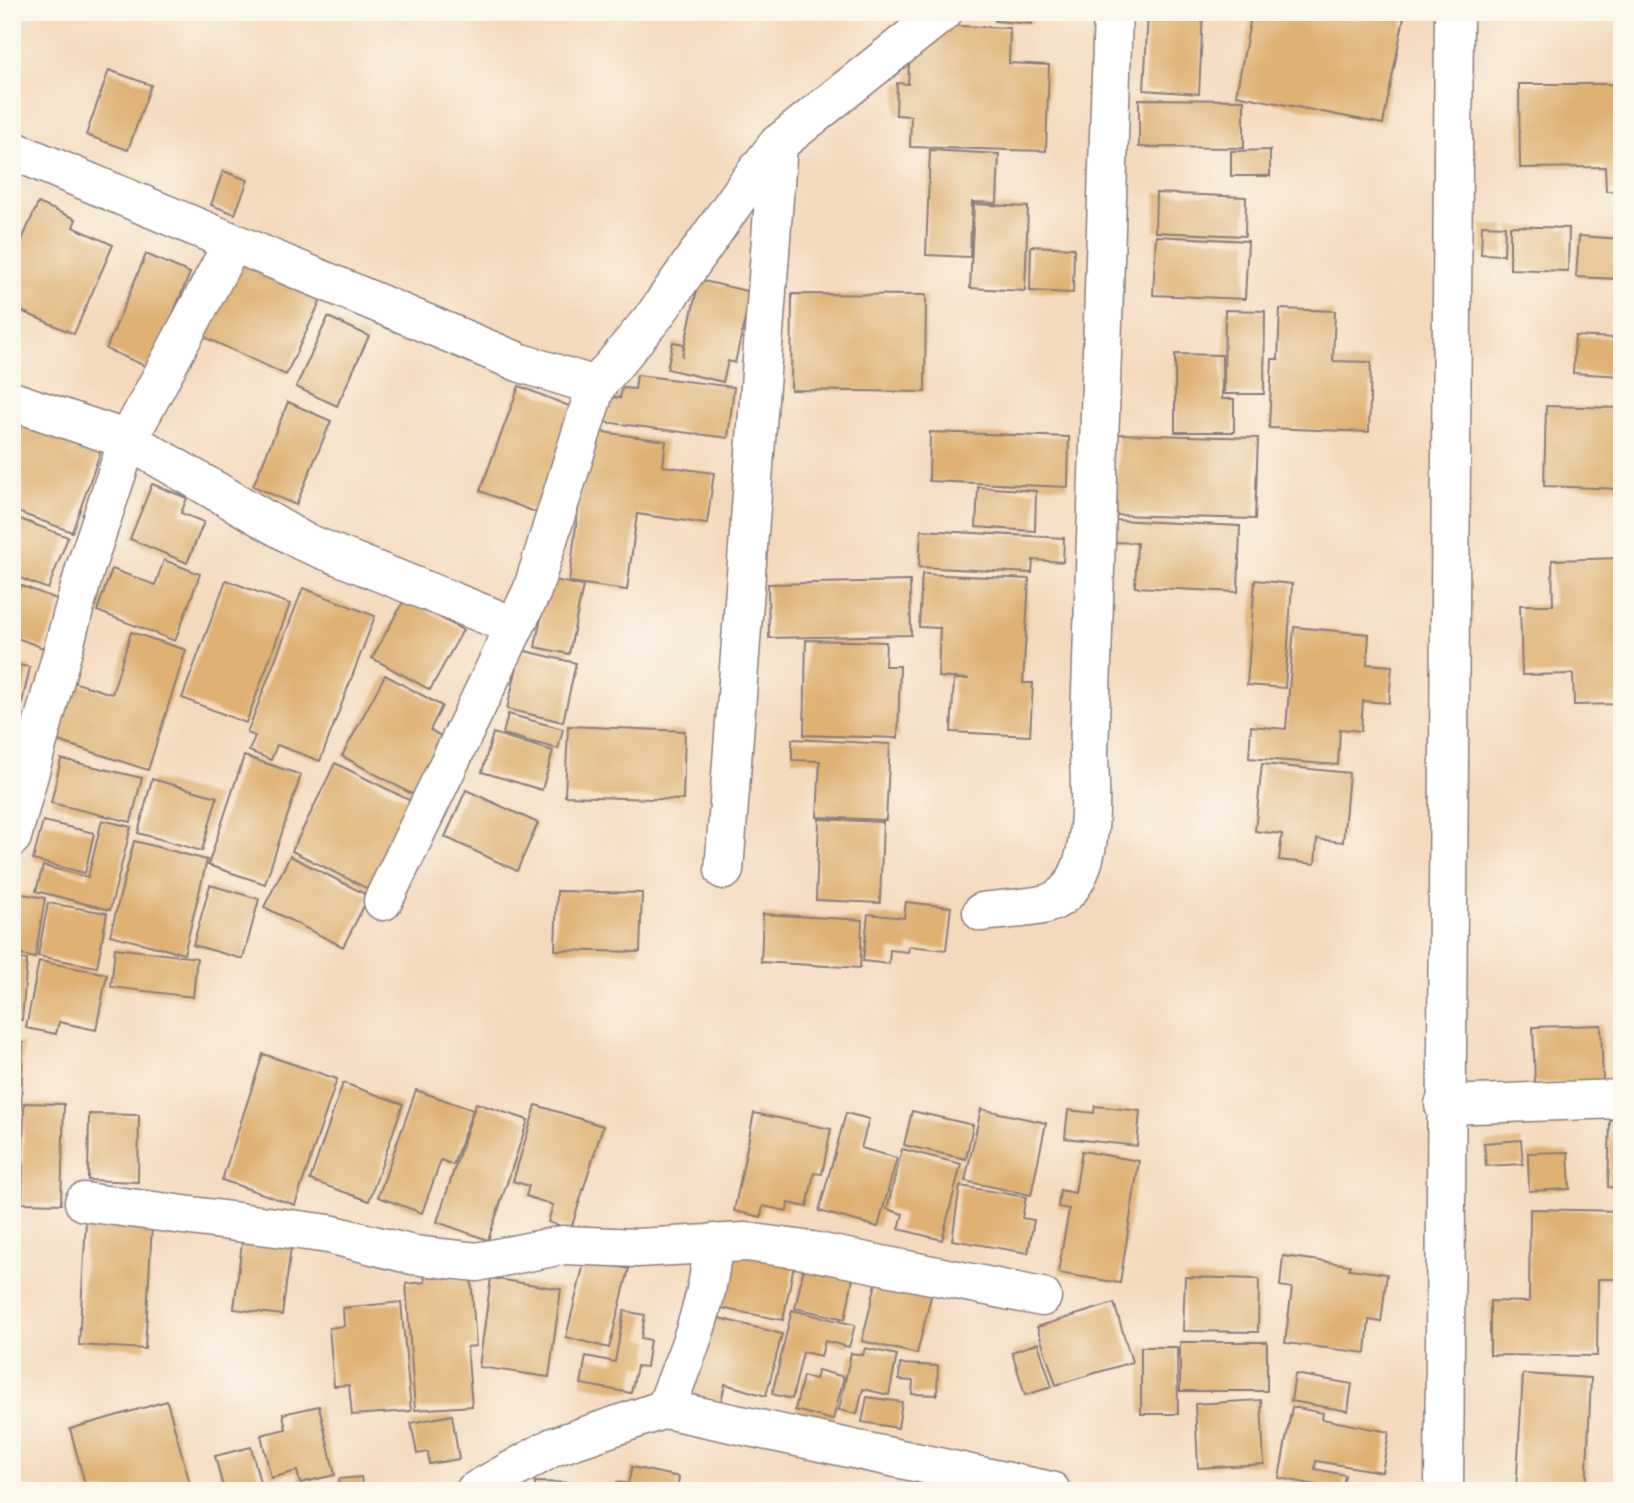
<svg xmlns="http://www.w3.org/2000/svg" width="1634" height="1503" viewBox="0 0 1634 1503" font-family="Alegreya,serif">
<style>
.building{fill:#dfb173}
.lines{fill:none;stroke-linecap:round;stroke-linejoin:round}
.minor-casing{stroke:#8b7e7c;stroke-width:41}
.tertiary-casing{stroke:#8b7e7c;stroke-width:41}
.minor{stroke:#fff;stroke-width:38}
.tertiary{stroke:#fff;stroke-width:38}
</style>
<rect width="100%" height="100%" fill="#fbf7ec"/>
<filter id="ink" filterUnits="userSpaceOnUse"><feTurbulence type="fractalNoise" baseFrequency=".0143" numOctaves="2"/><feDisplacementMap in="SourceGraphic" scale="14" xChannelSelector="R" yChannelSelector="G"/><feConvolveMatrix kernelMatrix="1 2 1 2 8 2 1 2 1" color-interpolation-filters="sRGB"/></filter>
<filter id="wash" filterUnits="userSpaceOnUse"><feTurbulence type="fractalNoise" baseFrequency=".00686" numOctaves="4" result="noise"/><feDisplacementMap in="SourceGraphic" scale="28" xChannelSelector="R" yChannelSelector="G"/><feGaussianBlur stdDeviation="1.57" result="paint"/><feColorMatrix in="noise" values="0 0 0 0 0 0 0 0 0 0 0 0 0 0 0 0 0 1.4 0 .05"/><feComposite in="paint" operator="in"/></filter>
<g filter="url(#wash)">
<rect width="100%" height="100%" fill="#f4dabd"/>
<g id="blocks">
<g class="building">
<polygon points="996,12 1032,12 1031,24 995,21"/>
<polygon points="1148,12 1203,12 1199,94 1144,90"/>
<polygon points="1252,12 1405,12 1383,124 1236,95"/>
<polygon points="930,25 1010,28 1009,63 1049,65 1046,151 910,147 911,116 896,115 897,83 908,84 910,44"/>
<polygon points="109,70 151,85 128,150 86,135"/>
<polygon points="1519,84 1622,84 1622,191 1606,191 1605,167 1520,168"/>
<polygon points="1139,99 1244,100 1244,148 1139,147"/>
<polygon points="930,150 999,154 997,203 972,202 970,257 926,255"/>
<polygon points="1270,150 1270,176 1231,176 1231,151"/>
<polygon points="223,171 248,180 235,214 211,205"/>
<polygon points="1156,193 1246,197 1245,236 1155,232"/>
<polygon points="38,203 76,219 73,227 113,245 74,334 12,307 12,263"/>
<polygon points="974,204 1028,207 1025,291 970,288"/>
<polygon points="1482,225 1505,226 1504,255 1481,254"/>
<polygon points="1510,226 1569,228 1568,271 1510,269"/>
<polygon points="1156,236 1248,241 1245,299 1153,295"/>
<polygon points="1579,236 1622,239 1622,376 1573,373 1575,336 1614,338 1618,279 1576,277"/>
<polygon points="1031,246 1074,248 1073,293 1030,291"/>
<polygon points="146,254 190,273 150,368 106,349"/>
<polygon points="235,259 321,300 286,375 200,335"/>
<polygon points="699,280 751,292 735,363 728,361 723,382 667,369 673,342 684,344 682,357"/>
<polygon points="792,294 926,295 925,392 791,390"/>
<polygon points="1280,309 1335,311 1333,361 1371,362 1369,432 1269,428 1272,359 1278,359"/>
<polygon points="1225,310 1265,311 1264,394 1224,394"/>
<polygon points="328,317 369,336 337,406 296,387"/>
<polygon points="1175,354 1222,355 1222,399 1234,399 1234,432 1175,432"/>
<polygon points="637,375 734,387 728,438 604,422 608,396 620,398 622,388 635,389"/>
<polygon points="519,386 579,410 540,514 480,491"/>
<polygon points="288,402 331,421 296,505 253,486"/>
<polygon points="1546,406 1622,408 1622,489 1544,486"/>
<polygon points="26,414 104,442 72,532 12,510 12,452"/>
<polygon points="588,430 666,441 663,466 714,473 707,524 637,514 627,590 569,582"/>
<polygon points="930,432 1069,437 1068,487 929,481"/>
<polygon points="1118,434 1258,438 1255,519 1116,515"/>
<polygon points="152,484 187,498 181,513 204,522 187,563 130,539"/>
<polygon points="978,487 1036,491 1035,531 976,527"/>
<polygon points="12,516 68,537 48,589 12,575"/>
<polygon points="1114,520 1240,526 1238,592 1135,587 1137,543 1113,542"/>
<polygon points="921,530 1064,538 1063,562 1033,560 1032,573 919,567"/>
<polygon points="1622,558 1622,704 1574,705 1573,674 1522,675 1520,605 1553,605 1552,560"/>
<polygon points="164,560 200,574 175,641 97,611 112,569 155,585"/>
<polygon points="922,574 1029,579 1023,683 1033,683 1030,736 951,732 954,679 969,679 938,677 940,628 919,627"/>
<polygon points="549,579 583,586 569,654 535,647"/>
<polygon points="226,580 290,604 246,723 182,698"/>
<polygon points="1255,580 1292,584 1285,688 1247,685"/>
<polygon points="910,581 911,635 769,638 768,584"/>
<polygon points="12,582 62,601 43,648 12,636"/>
<polygon points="303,588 375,616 320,761 277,745 271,760 249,751 255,736 247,733"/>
<polygon points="405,598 463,630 430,690 372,658"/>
<polygon points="1294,627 1369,634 1367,664 1392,666 1389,703 1363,701 1361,731 1340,729 1338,765 1249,758 1251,726 1286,729"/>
<polygon points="131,632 186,650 148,770 55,740 73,682 112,694"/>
<polygon points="806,640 886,642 885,666 900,666 898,738 804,735"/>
<polygon points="521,650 576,663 563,722 507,709"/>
<polygon points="12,664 30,667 18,721 12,719"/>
<polygon points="385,675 442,706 430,730 441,736 434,748 443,752 419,798 342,756"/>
<polygon points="508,714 563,729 558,749 503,734"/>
<polygon points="568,726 685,731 683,800 565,796"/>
<polygon points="493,733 553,751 542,790 482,772"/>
<polygon points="792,739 890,744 886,820 817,817 820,761 792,760"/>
<polygon points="244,756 301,775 265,884 208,865"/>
<polygon points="61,759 142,778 131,822 51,803"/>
<polygon points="335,763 415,803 372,891 292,851"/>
<polygon points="1262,764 1349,773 1343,842 1317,839 1315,864 1279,860 1282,834 1255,831"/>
<polygon points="152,779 217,797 202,851 138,833"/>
<polygon points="466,790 538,823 517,871 445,837"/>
<polygon points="819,819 883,822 880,903 816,900"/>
<polygon points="102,820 131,827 110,910 36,891 43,866 88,877"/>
<polygon points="43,821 94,833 85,873 33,860"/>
<polygon points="134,841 207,860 184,954 110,935"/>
<polygon points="290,856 369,896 343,947 264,907"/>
<polygon points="210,885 259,899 243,959 193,945"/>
<polygon points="557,891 642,893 640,952 555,950"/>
<polygon points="12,892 45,898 35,958 12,953"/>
<polygon points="906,902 951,907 946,950 909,946 908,952 890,950 889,964 863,961 868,914 904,918"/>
<polygon points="48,903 107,913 97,967 38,956"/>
<polygon points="763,914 862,920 860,968 761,962"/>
<polygon points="115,948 197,958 193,997 111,987"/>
<polygon points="12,958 27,960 22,1020 12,1019"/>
<polygon points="39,961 107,974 96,1030 59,1022 56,1034 26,1028"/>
<polygon points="1601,1025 1603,1081 1535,1083 1533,1027"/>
<polygon points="12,1043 23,1043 21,1109 12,1108"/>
<polygon points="263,1054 337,1079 295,1205 222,1180"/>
<polygon points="343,1083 403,1104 369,1201 310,1180"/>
<polygon points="416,1090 473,1110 453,1165 441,1160 422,1213 378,1197"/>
<polygon points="24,1103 64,1104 61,1204 22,1203"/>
<polygon points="476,1103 528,1120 488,1240 437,1222"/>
<polygon points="536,1105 603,1126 571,1229 548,1222 553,1205 526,1196 529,1186 513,1181"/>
<polygon points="1095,1106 1140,1111 1137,1146 1065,1138 1068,1110 1094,1113"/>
<polygon points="981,1109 1046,1123 1031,1195 965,1181"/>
<polygon points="12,1111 18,1111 17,1151 12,1151"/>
<polygon points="912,1111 973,1125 966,1159 904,1145"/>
<polygon points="754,1113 831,1129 822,1174 814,1173 807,1207 788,1203 787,1211 763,1206 761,1217 734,1211"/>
<polygon points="846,1113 869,1119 861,1148 897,1158 878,1227 819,1211"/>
<polygon points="89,1114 139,1115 138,1182 88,1180"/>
<polygon points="1610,1120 1622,1121 1622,1188 1608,1187"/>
<polygon points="1521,1140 1523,1164 1486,1166 1484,1143"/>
<polygon points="902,1149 961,1164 942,1240 899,1229 903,1214 887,1209"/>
<polygon points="1082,1151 1139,1161 1120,1283 1058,1273 1069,1209 1058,1207 1060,1190 1075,1193"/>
<polygon points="1568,1152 1570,1189 1529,1191 1528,1153"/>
<polygon points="960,1186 1026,1197 1022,1218 1034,1220 1028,1253 952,1240"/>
<polygon points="1530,1209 1622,1211 1622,1279 1598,1279 1597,1356 1490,1355 1490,1301 1529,1302"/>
<polygon points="86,1221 152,1225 145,1349 79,1345"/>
<polygon points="244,1225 292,1240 282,1315 234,1309"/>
<polygon points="732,1248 795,1260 783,1320 720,1308"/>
<polygon points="1283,1256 1350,1265 1349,1269 1387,1274 1381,1322 1369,1320 1366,1353 1285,1343 1292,1288 1280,1286"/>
<polygon points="585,1259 629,1269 609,1348 566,1337"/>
<polygon points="804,1267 853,1278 845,1319 795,1308"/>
<polygon points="455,1271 455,1279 471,1278 476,1346 467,1347 472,1406 415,1410 406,1284 425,1282 424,1273"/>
<polygon points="878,1275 933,1288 917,1354 862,1341"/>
<polygon points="1185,1277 1259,1279 1258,1332 1183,1331"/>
<polygon points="491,1278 561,1289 549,1377 479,1367"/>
<polygon points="401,1302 411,1411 352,1415 349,1385 334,1386 329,1328 344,1326 343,1308"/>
<polygon points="1114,1303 1132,1362 1056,1385 1037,1327"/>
<polygon points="792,1310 855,1325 849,1347 825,1341 821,1356 803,1352 792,1399 772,1394"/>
<polygon points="624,1311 645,1315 641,1338 650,1340 646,1367 637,1366 631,1393 581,1384 586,1356 615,1362"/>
<polygon points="711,1316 782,1334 766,1396 725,1384 721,1402 691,1394"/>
<rect x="1180" y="1342" width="87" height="49"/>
<polygon points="1038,1343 1052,1387 1025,1395 1012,1352"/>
<polygon points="1141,1347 1177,1347 1178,1414 1141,1414"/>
<polygon points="865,1348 897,1355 889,1395 863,1389 857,1414 839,1410 851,1353 863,1355"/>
<polygon points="900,1364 938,1366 937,1395 912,1394 913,1381 899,1380"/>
<polygon points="818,1370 844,1377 833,1420 795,1410 803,1376 815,1379"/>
<polygon points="1295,1374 1352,1384 1348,1411 1291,1401"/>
<polygon points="1523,1374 1591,1378 1586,1491 1516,1491"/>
<polygon points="867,1397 902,1402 898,1428 862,1422"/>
<polygon points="1261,1400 1264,1464 1198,1468 1195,1404"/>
<polygon points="167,1401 192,1491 87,1491 70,1429"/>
<polygon points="319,1406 335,1475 300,1483 297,1471 271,1478 261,1435 286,1429 283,1414"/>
<polygon points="1292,1407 1323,1413 1322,1419 1389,1432 1382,1472 1316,1461 1315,1469 1345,1475 1342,1490 1279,1478"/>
<polygon points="452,1415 459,1459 429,1464 428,1452 417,1454 411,1423"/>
<polygon points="251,1447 262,1491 224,1491 215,1456"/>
<polygon points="632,1467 679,1477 677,1491 615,1491 617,1482 628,1484"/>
<polygon points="361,1477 363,1491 340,1491 339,1479"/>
<polygon points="535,1482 579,1483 578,1491 535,1491"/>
</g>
</g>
</g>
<g filter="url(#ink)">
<use href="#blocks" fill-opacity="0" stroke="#8b7e7c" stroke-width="2"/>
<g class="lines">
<g class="minor-casing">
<g id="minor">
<polyline points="12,150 521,363 596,386 656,314 747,184 778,144 943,12"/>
<polyline points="12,401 128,440 302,541 514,626"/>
<polyline points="12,837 85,569 128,440 232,244"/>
<polyline points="724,870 778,144"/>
<polyline points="383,901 532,591 596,386"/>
<path d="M 982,912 C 1003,909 1026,909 1046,904 C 1099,889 1090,797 1089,754 L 1113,12"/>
<polyline points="1444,1105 1622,1099"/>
<polyline points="84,1202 329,1234 413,1255 477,1262 563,1245 637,1248 746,1242 812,1251 1042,1297"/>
<polyline points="665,1409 1051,1491"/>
<path d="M 475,1491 L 553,1447 L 665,1409 C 687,1355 709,1302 713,1243"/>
</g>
</g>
<g class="tertiary-casing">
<polyline id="tertiary" points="1444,1491 1454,12"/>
</g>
<use href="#minor" class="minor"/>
<use href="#tertiary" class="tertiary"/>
</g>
</g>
<rect width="1634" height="1503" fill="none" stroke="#fbf7ec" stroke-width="42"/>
</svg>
